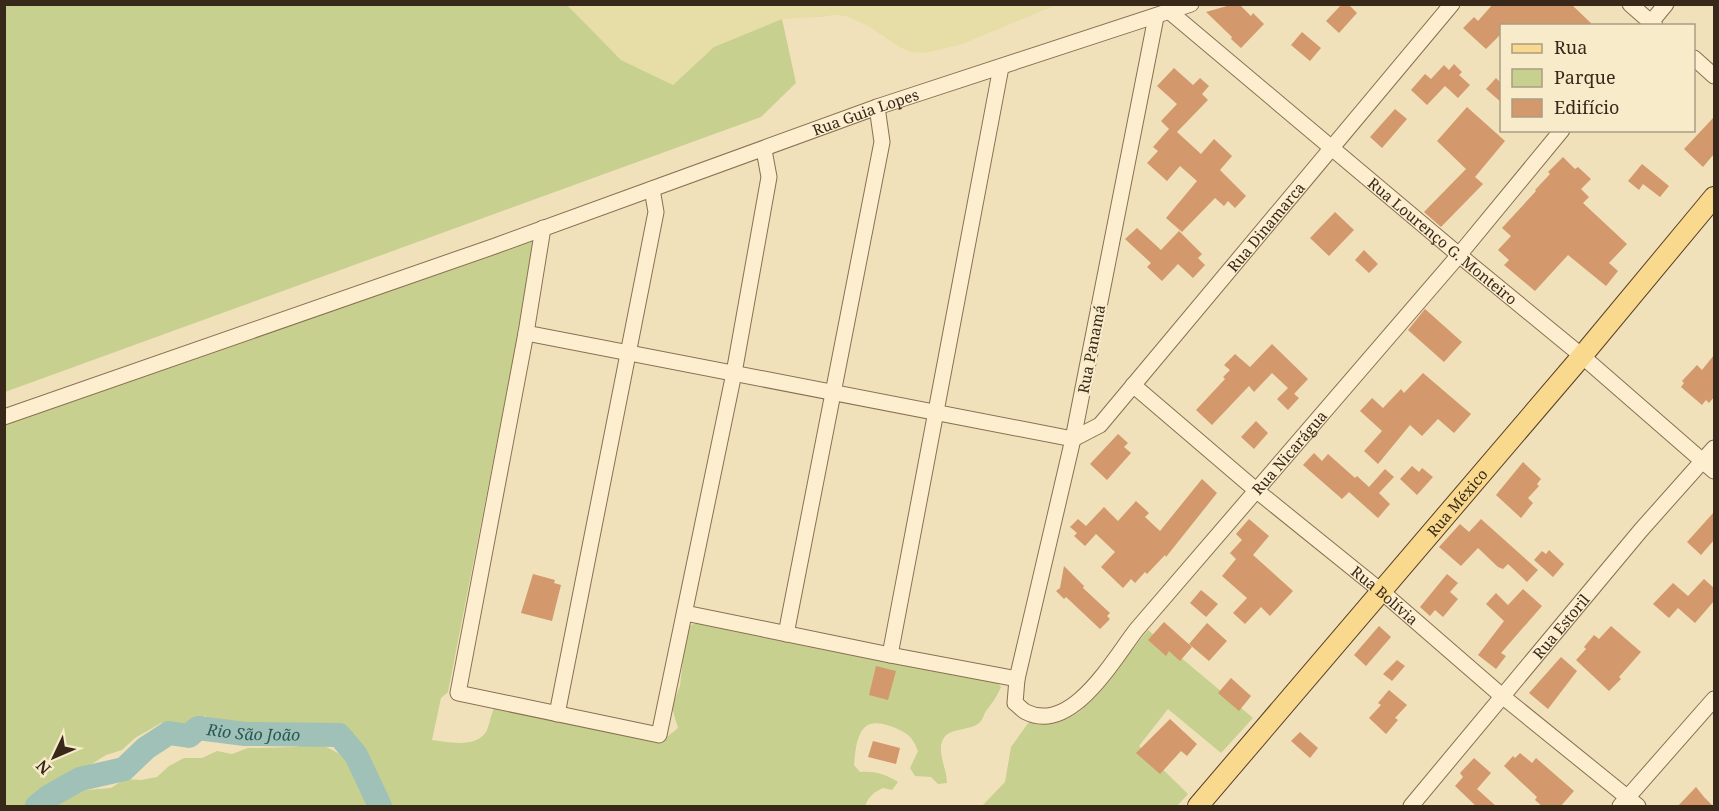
<svg xmlns="http://www.w3.org/2000/svg" width="1719" height="811" viewBox="0 0 1719 811" font-family="'Noto Serif',serif">
<style>
.farmland{fill:#e7dea7}
.green{fill:#c7d08e}
.lines{fill:none;stroke-linecap:round;stroke-linejoin:round}
.river{stroke:#9fc1b7;stroke-width:24}
.building{fill:#d3986c}
.minor-casing{stroke:#897053;stroke-width:17}
.major-casing{stroke:#563e28;stroke-width:22}
.minor{stroke:#fceece;stroke-width:15}
.major{stroke:#f9d98d;stroke-width:20}
.labels{text-anchor:middle;dominant-baseline:central;stroke-width:5;stroke-linejoin:round;paint-order:stroke}
.street-label{font-size:15px;fill:#37281a;stroke:#f8ebca}
.water-label{font-size:16px;font-style:italic;fill:#275855;stroke:#f8ebca}
</style>
<rect width="100%" height="100%" fill="#f1e1ba"/>
<polygon class="farmland" points="567,5 1056,5 960,45 924,53 911,52 901,48 868,26 846,16 833,15 822,17 782,19 714,47 673,85 621,60"/>
<g class="green">
<polygon points="5,4 567,5 621,60 673,85 714,47 782,19 796,83 761,117 5,392"/>
<path d="M 530,239 L 535,247 L 448,692 L 441,698 L 432,740 C 448,742 478,749 487,730 C 490,722 491,714 495,706 L 663,740 L 678,728 L 673,711 L 673,703 L 680,686 L 686,633 L 691,625 L 700,622 L 995,679 L 1001,687 C 996,698 993,702 986,711 C 983,716 983,720 979,723 C 967,733 944,725 941,746 C 940,759 947,771 947,783 L 938,784 L 931,777 L 915,776 L 910,768 L 918,751 C 916,746 913,739 908,735 C 898,728 874,717 864,728 C 856,736 855,755 854,765 L 860,772 C 874,771 886,774 898,782 L 892,790 L 883,788 C 874,792 868,797 865,806 L 385,806 C 371,786 371,759 355,740 C 349,732 342,728 332,726 C 325,724 317,728 309,728 C 294,728 279,726 263,726 C 243,725 224,725 205,716 L 188,728 L 170,723 L 161,723 L 135,738 L 122,750 L 106,755 L 65,781 L 32,806 L 5,806 L 4,425 Z"/>
<polygon points="1148,630 1253,718 1221,753 1168,709 1139,746 1188,794 1177,806 982,806 1005,782 1011,747 1029,722 1038,720 1067,719 1079,712 1092,699"/>
<path d="M 312,743 C 348,750 363,775 376,806 L 42,806 L 47,800 L 62,792 L 111,788 L 125,779 L 141,780 L 157,777 L 169,766 L 184,758 L 202,758 L 217,751 L 232,754 L 248,748 L 296,747 Z"/>
</g>
<g class="lines">
<path class="river" id="s1" d="M 37,806 L 48,797 L 80,779 L 124,769 L 146,748 L 169,733 L 189,736 L 198,728 L 245,734 L 339,735 L 356,755 L 380,806"/>
</g>
<g class="building">
<polygon points="1234,4 1239,4 1251,16 1253,13 1264,24 1241,48 1231,39 1232,37 1206,12"/>
<polygon points="1342,4 1348,4 1357,13 1339,33 1326,21"/>
<polygon points="1493,4 1571,4 1594,26 1502,26 1502,33 1486,49 1463,28 1474,17 1478,21"/>
<polygon points="1302,32 1321,48 1310,61 1291,45"/>
<polygon points="1454,64 1462,72 1459,75 1470,85 1458,98 1445,86 1427,105 1411,90 1425,74 1431,79 1444,65 1449,70"/>
<polygon points="1174,68 1193,85 1200,78 1209,86 1202,94 1208,100 1177,132 1201,154 1214,139 1232,156 1220,170 1246,196 1235,208 1228,201 1224,206 1215,198 1182,232 1166,218 1197,181 1180,166 1167,181 1147,163 1158,151 1153,147 1169,129 1161,121 1177,104 1157,86"/>
<polygon points="1496,78 1502,84 1502,103 1486,89"/>
<polygon points="1467,107 1505,141 1475,177 1483,184 1441,227 1424,212 1466,169 1437,141"/>
<polygon points="1395,109 1407,119 1382,148 1370,137"/>
<polygon points="1714,117 1714,154 1703,167 1684,149"/>
<polygon points="1563,157 1575,169 1578,167 1591,179 1581,189 1589,197 1583,203 1627,244 1609,263 1618,271 1606,286 1568,255 1535,291 1504,265 1509,260 1498,250 1511,236 1502,228 1536,191 1535,190 1550,174 1548,172"/>
<polygon points="1642,164 1669,186 1660,197 1643,184 1639,190 1628,181"/>
<polygon points="1335,212 1354,230 1329,256 1310,238"/>
<polygon points="1137,228 1161,250 1179,231 1202,254 1198,258 1205,265 1193,278 1178,264 1162,281 1147,267 1151,263 1125,239"/>
<polygon points="1364,250 1378,264 1369,273 1355,260"/>
<polygon points="1425,309 1462,342 1444,362 1408,330"/>
<polygon points="1272,344 1308,379 1294,394 1293,393 1299,398 1288,410 1277,399 1288,388 1272,373 1254,392 1249,386 1212,425 1196,410 1225,379 1223,377 1230,370 1224,365 1235,354 1250,367"/>
<polygon points="1714,355 1714,397 1709,403 1706,400 1702,405 1681,387 1684,383 1682,381 1697,365 1702,370"/>
<polygon points="1423,373 1471,414 1454,433 1438,419 1422,436 1410,425 1378,464 1364,451 1382,431 1360,411 1372,398 1383,408 1401,389 1404,393"/>
<polygon points="1256,421 1268,433 1254,449 1241,437"/>
<polygon points="1118,434 1128,443 1124,447 1131,453 1107,480 1090,464"/>
<polygon points="1314,453 1322,461 1328,454 1355,478 1357,476 1369,487 1385,469 1394,477 1379,493 1390,504 1378,518 1349,492 1342,499 1303,465"/>
<polygon points="1523,462 1541,479 1537,484 1539,486 1528,498 1533,503 1521,518 1496,495"/>
<polygon points="1412,466 1419,472 1422,468 1433,477 1417,495 1400,479"/>
<polygon points="1202,479 1217,493 1166,557 1165,555 1147,574 1145,572 1135,583 1131,579 1123,588 1101,567 1115,552 1096,534 1085,546 1074,536 1077,533 1070,527 1078,519 1086,526 1104,507 1118,521 1136,501 1149,513 1145,517 1160,531"/>
<polygon points="1714,512 1714,540 1701,555 1687,542"/>
<polygon points="1249,519 1269,536 1253,555 1293,591 1270,616 1261,607 1245,624 1233,613 1247,598 1222,576 1236,559 1230,553 1242,540 1236,534"/>
<polygon points="1481,519 1538,570 1527,582 1508,564 1503,569 1498,567 1478,548 1461,566 1439,547 1460,524 1469,532"/>
<polygon points="1549,550 1564,564 1553,577 1534,560 1542,551 1546,554"/>
<polygon points="1064,566 1084,586 1083,588 1110,613 1107,616 1110,619 1100,629 1066,597 1064,599 1056,591 1060,588"/>
<polygon points="533,574 555,580 554,583 561,585 552,621 521,613"/>
<polygon points="1447,574 1458,583 1450,592 1458,599 1443,617 1435,610 1430,616 1420,607"/>
<polygon points="1704,579 1714,588 1714,601 1695,623 1678,608 1669,618 1653,604 1673,583 1688,596"/>
<polygon points="1523,589 1542,606 1501,653 1506,656 1496,669 1478,655 1504,621 1486,604 1496,593 1508,605"/>
<polygon points="1201,590 1218,604 1206,617 1190,603"/>
<polygon points="1164,622 1192,647 1180,661 1169,651 1166,656 1148,640"/>
<polygon points="1207,623 1227,641 1209,661 1189,644"/>
<polygon points="1379,626 1391,637 1366,666 1354,655"/>
<polygon points="1611,626 1641,652 1619,677 1621,679 1609,691 1576,660 1586,649 1584,647 1594,635 1599,639"/>
<polygon points="1561,657 1577,671 1548,709 1529,693"/>
<polygon points="1397,660 1405,666 1392,681 1383,674"/>
<polygon points="876,666 896,671 888,700 869,695"/>
<polygon points="1231,678 1251,696 1239,711 1218,693"/>
<polygon points="1389,690 1407,705 1395,718 1398,720 1386,734 1369,718 1381,705 1378,703"/>
<polygon points="1170,719 1197,744 1187,756 1181,751 1160,774 1136,753"/>
<polygon points="1300,732 1318,748 1310,758 1291,741"/>
<polygon points="873,741 900,748 896,764 868,757"/>
<polygon points="1520,753 1532,763 1536,758 1574,791 1560,807 1543,807 1535,800 1537,797 1504,766 1513,756 1515,758"/>
<polygon points="1474,758 1491,773 1477,789 1497,807 1477,807 1455,786 1463,777 1460,773"/>
<polygon points="1696,787 1704,797 1714,807 1677,807"/>
</g>
<g class="lines">
<g class="minor-casing">
<g id="minor">
<polyline points="1630,4 1655,26"/>
<path id="s2" d="M 1170,12 L 1459,255 L 1582,356 L 1714,471"/>
<path id="s3" d="M 1156,17 L 1073,439 L 1017,679 L 1015,703 C 1019,706 1022,710 1026,712 C 1072,735 1114,658 1137,629 L 1459,255 L 1562,130"/>
<polyline points="1648,26 1666,4"/>
<polyline points="1694,58 1714,76"/>
<polyline points="543,228 526,333 458,693 659,735 734,373 769,177 764,150"/>
<path id="s4" d="M 526,333 L 1073,439 L 1100,425 L 1452,4"/>
<path id="s5" d="M 1133,385 L 1257,491 L 1381,591 L 1502,696 L 1638,806"/>
<path id="s6" d="M 4,417 L 495,246 L 877,107 L 1191,4"/>
<polyline points="685,613 890,655 1017,679"/>
<polyline points="786,634 882,142 877,107"/>
<polyline points="890,655 1001,67"/>
<polyline points="557,714 656,212 652,189"/>
<path id="s7" d="M 1411,806 L 1641,530 L 1714,448"/>
<polyline points="1620,806 1714,699"/>
</g>
</g>
<g class="major-casing">
<g id="major">
<path id="s8" d="M 1198,806 L 1582,356 L 1714,197"/>
</g>
</g>
<use href="#minor" class="minor"/>
<use href="#major" class="major"/>
</g>
<g class="labels">
<g class="street-label">
<text stroke="none"><textPath href="#s6" startOffset="914">Rua Guia Lopes</textPath></text>
<text stroke="none"><textPath href="#s4" startOffset="846">Rua Dinamarca</textPath></text>
<text stroke="none"><textPath href="#s2" startOffset="356">Rua Lourenço G. Monteiro</textPath></text>
<text transform="translate(1091 349) rotate(-79)">Rua Panamá</text>
<text stroke="none"><textPath href="#s3" startOffset="1098">Rua Nicarágua</textPath></text>
<text stroke="none"><textPath href="#s8" startOffset="399">Rua México</textPath></text>
<text stroke="none"><textPath href="#s5" startOffset="328">Rua Bolívia</textPath></text>
<text stroke="none"><textPath href="#s7" startOffset="234">Rua Estoril</textPath></text>
</g>
<g class="water-label">
<text stroke="none"><textPath href="#s1" startOffset="242">Rio São João</textPath></text>
</g>
</g>
<rect width="1719" height="811" fill="none" stroke="#37281a" stroke-width="12"/>
<rect x="1500" y="24" width="195" height="108" fill="#f8ebca" stroke="#ab9d84" stroke-width="1.5"/>
<rect x="1512" y="44" width="30" height="9" fill="#f9d98d" stroke="#ab9d84" stroke-width="1.5"/>
<text x="1554" y="54" font-size="18" fill="#37281a">Rua</text>
<rect x="1512" y="69" width="30" height="18" fill="#c7d08e" stroke="#ab9d84" stroke-width="1.5"/>
<text x="1554" y="84" font-size="18" fill="#37281a">Parque</text>
<rect x="1512" y="99" width="30" height="18" fill="#d3986c" stroke="#ab9d84" stroke-width="1.5"/>
<text x="1554" y="114" font-size="18" fill="#37281a">Edifício</text>
<g transform="translate(54 757) rotate(226)" stroke="#f8ebca" stroke-width="4.5" paint-order="stroke">
<path d="M0-4.5L10 22L0 15L-10 22Z" fill="#37281a"/>
<text y="-9" font-size="16" font-weight="bold" text-anchor="middle" fill="#37281a">N</text>
</g>
</svg>
